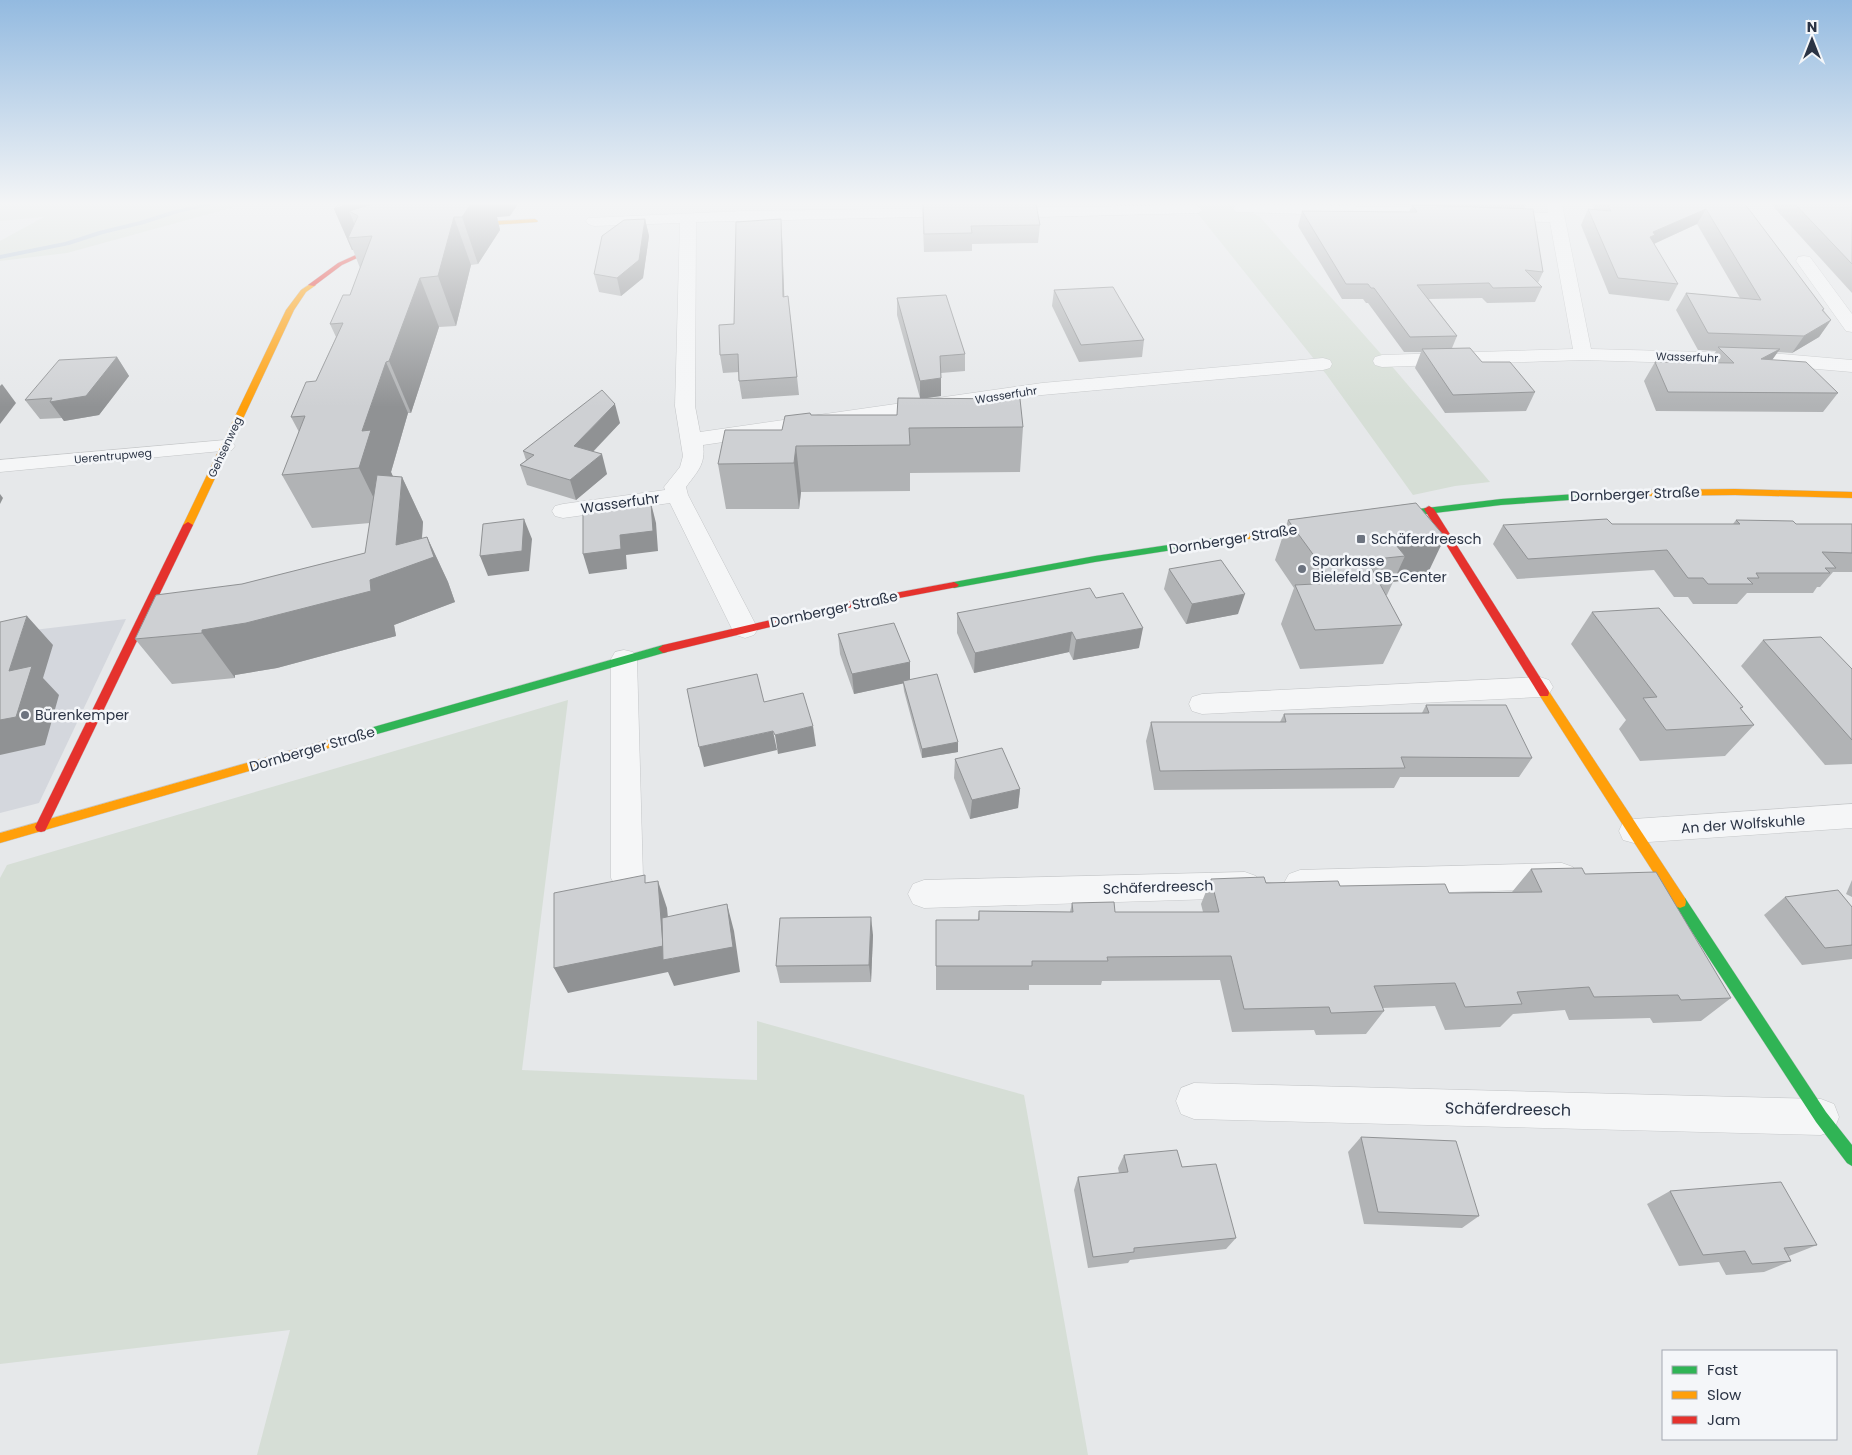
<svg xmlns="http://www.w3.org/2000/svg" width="1852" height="1455" viewBox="0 0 1852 1455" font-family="Poppins,sans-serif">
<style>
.built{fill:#d4d7dd}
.green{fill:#d6ded6}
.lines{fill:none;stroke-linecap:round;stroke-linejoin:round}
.stream{fill:#b4c4d5;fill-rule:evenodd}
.street-casing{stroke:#c4c6c8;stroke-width:1}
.fast-casing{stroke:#c4c6c8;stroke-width:1}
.slow-casing{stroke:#c4c6c8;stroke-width:1}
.jam-casing{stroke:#c4c6c8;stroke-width:1}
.street{fill:#f5f6f7;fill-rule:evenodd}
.fast{fill:#30b455;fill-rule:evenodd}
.slow{fill:#ff9f0a;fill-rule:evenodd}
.jam{fill:#e5322d;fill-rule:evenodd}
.wall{fill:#b1b3b5}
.shaded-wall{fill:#909294}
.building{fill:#ced0d3;stroke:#909294}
.poi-dot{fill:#6c737f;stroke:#f4f6f9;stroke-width:2}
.labels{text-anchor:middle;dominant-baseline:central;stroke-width:5;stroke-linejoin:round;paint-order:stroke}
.far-street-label{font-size:11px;fill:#2b3445;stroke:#f4f6f9}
.street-label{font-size:14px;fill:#2b3445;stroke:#f4f6f9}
.poi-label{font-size:14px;fill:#2b3445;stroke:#f4f6f9;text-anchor:start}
.near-street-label{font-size:16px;fill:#2b3445;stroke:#f4f6f9}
</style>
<rect width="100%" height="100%" fill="#e6e8ea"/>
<polygon class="built" points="126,619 39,803 0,813 0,634"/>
<g class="green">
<polygon points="0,204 245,204 67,253 0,261 0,241 44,217 0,221"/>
<polygon points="1054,204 1235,204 1260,217 1396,371 1490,482 1455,486 1413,495 1326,374 1191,205"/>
<polygon points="568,700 522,1070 757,1080 757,1021 1024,1095 1088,1455 257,1455 290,1330 0,1364 0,878 7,865"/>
</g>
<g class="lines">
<polygon class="stream" points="205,204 216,204 178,213 144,224 103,234 69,245 0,259 0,255 65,242 99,231 140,221 175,210"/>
<g class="street-casing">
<g id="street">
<polygon points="1241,204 1442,208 1447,210 1450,213 1447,216 1442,218 1236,212 1233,209 1236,206"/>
<polygon points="1547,204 1562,204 1591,349 1782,354 1852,360 1852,372 1782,366 1583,360 1382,367 1375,365 1373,361 1375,357 1382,355 1573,349 1550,222 1498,221 1493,219 1490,216 1493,213 1498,211 1548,213"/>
<polygon points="1194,205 1199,207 1202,210 1199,213 1001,218 996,216 993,213 996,210 1001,208"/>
<path d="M 960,208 L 965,210 L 968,213 L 965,216 L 696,222 L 695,406 L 700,432 L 1042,383 L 1323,358 L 1330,360 L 1332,364 L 1330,368 L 1323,370 L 1042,395 L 703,445 C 706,464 697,472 686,487 L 688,495 L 758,629 L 754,635 L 745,638 L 736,635 L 732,629 L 670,503 L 563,518 L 555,516 L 552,511 L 555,506 L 563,504 L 665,490 L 664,487 L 680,467 L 683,456 L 675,406 L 680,223 L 594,226 L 588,224 L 586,221 L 588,218 L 743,211 Z"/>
<polygon points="1804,256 1810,257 1852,314 1852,332 1846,331 1796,261 1798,257"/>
<polygon points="225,440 232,442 235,446 232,450 0,472 0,460"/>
<polygon points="624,650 633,652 637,659 643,878 638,887 627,891 616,887 611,878 611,659 615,652"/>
<polygon points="1540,677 1549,680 1553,687 1549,694 1540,697 1202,714 1192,711 1189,704 1192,697 1202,694"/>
<polygon points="1852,804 1852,828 1634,843 1623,840 1619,831 1623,822 1634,819"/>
<polygon points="1562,863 1573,867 1577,876 1573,885 1562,889 1300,896 1289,892 1284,883 1289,874 1300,870"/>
<polygon points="1245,872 1256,876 1261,885 1256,894 1245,898 924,908 913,904 908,894 913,884 924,880"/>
<polygon points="1194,1083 1821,1099 1834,1104 1839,1117 1834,1130 1821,1135 1194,1119 1181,1114 1176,1101 1181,1088"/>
</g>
</g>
<g class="fast-casing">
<g id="fast">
<polygon points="1637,490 1642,493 1640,495 1501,505 1385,519 1380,516 1385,513 1501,499"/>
<polygon points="1215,538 1218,539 1218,543 1095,562 954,588 949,585 954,582 1095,556"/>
<polygon points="663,645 667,646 668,649 667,652 363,738 359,737 357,734 359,731 363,730"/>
<polygon points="1680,896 1685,898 1826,1112 1852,1145 1852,1166 1847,1163 1816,1122 1675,906 1674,902 1675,898"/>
</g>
</g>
<g class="slow-casing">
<g id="slow">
<polygon points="535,219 538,221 537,222 462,227 459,225 462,223"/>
<polygon points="310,284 316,285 306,292 294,310 193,525 188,528 185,527 183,525 286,310 301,290"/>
<polygon points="1735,489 1852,492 1852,498 1735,495 1637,496 1632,493 1637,490"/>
<polygon points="1320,523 1325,526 1323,528 1215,544 1210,541 1215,538"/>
<polygon points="1544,689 1548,690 1685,898 1686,902 1685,906 1680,908 1675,906 1540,696 1539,693 1540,690"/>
<polygon points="363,730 367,731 369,734 367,737 0,843 0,833"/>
</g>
</g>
<g class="jam-casing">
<g id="jam">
<polygon points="389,240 394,241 342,265 314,286 308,285 338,263"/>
<polygon points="1429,506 1434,509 1548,690 1549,693 1548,696 1540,696 1424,509"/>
<polygon points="188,522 193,525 47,827 45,831 41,832 37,831 35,827 183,525"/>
<polygon points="954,582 959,585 957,587 852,607 663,653 658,649 663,645 852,601"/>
</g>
</g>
<use href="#street" class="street"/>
<use href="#fast" class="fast"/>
<use href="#slow" class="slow"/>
<use href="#jam" class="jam"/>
</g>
<g class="wall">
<polygon points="922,204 1036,204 1040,225 1038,243 972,244 972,251 924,252"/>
<polygon points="1394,204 1526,204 1524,209 1543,272 1538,283 1542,287 1535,302 1487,303 1482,298 1429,299 1457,336 1452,348 1482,362 1535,392 1526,411 1445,413 1415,368 1421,352 1404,352 1368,303 1366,303 1363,299 1342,299 1298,226 1302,211 1409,212 1412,205 1395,205"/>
<polygon points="1592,204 1745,204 1831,320 1819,337 1792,353 1777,352 1772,360 1838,393 1823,412 1656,411 1644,381 1655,362 1709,363 1716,351 1698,350 1676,310 1686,293 1740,298 1697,224 1654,244 1678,284 1669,301 1609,294 1581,225 1588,209 1595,210"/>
<polygon points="1771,204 1852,204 1852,293"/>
<polygon points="334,209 510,216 497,217 500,230 478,264 471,265 456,326 439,327 411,413 408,413 391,472 393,477 402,477 423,522 422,539 427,537 448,582 455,602 394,625 396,636 277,668 235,675 235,678 172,684 135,639 242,584 365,553 370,523 312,528 282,475 299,432 291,417 316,381 336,337 330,324 350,295 360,268 353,250 352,250"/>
<polygon points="645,219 649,236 643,278 621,296 599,292 594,274"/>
<polygon points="781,219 782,236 784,297 788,296 799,395 742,399 739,381 739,372 723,373 720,355"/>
<polygon points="1054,290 1144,340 1142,357 1079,362 1052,306"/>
<polygon points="897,298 965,354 965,371 941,373 941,396 922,398 1023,427 1020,472 910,473 910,491 801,492 799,509 726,509 718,464 782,430 811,415 897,415 920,398 897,315"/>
<polygon points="117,357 129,376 99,415 64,421 62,418 40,419 25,400"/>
<polygon points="620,423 593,452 607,474 576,500 527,485 520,465 526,460 523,451"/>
<polygon points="1416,503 1426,577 1393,582 1387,595 1386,595 1402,625 1383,664 1300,669 1281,624 1294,588 1275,560 1288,520"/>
<polygon points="1736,520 1796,524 1852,524 1852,572 1833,572 1820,587 1817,587 1813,593 1747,593 1737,604 1693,604 1688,597 1674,597 1654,570 1517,579 1493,544 1503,525 1733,524"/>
<polygon points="1169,569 1238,614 1186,624 1164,589"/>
<polygon points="1096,598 1139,648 1073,660 1069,652 974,673 957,633 957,613"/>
<polygon points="1592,612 1743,707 1741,709 1754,725 1725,756 1640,761 1619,729 1626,720 1571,644"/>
<polygon points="838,634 910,662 910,680 958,752 922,758 904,691 903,683 854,694 840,654"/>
<polygon points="1763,640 1852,669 1852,764 1825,765 1741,666"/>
<polygon points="1426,705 1532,758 1519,777 1400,777 1394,788 1154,790 1146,741 1151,722 1280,722 1284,714 1422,713"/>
<polygon points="955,759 1020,789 1018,808 970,819 954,778"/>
<polygon points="1531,869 1585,874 1731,998 1701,1021 1653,1023 1650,1018 1569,1020 1565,1010 1513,1014 1500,1027 1445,1030 1435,1006 1382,1008 1384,1011 1366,1034 1316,1035 1314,1030 1232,1032 1220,980 1102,981 1101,985 1029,985 1029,990 936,990 936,920 978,920 979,911 1070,912 1072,903 1115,912 1203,912 1201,904 1211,879 1449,893 1512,892"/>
<polygon points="1852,880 1852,897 1846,894"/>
<polygon points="1785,897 1852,907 1852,959 1802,965 1764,915"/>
<polygon points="873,935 871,982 780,983 776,966"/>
<polygon points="1361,1137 1479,1216 1462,1228 1364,1224 1348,1152"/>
<polygon points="1124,1155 1182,1167 1236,1238 1226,1249 1130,1260 1128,1263 1088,1268 1074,1190 1078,1177 1119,1173 1118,1168"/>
<polygon points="1670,1191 1817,1245 1789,1256 1791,1261 1764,1272 1726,1275 1719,1262 1679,1266 1647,1204"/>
</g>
<g class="shaded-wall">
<polygon points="349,204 518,204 510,216 497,217 500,230 478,264 462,217 454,217 471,265 456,326 438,276 372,236 358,216 349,211 360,237 348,238 353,250 352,250 334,209"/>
<polygon points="1706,209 1697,224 1649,246 1650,237 1653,232"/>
<polygon points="645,219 649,236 643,278 621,296 617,278"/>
<polygon points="781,219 782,236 785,314 783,297"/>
<polygon points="420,278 439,327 411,413 389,361"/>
<polygon points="1831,320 1819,337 1792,353 1804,336"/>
<polygon points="1780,349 1767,367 1761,359"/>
<polygon points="117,357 129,376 99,415 64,421 50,402"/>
<polygon points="386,362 408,413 391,472 396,483 385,521 359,468 362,431"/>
<polygon points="941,378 941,396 920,399 920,381"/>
<polygon points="2,384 16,403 0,424 0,386"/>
<polygon points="615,404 620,423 580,465 574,446"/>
<polygon points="796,446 801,492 799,509 794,463"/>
<polygon points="602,454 607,474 576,500 570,480"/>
<polygon points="402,477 423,522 420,562 427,537 448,582 455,602 394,625 396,636 277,668 235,675 235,678 202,633 202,630 370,580 396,545"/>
<polygon points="0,494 3,498 0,504"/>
<polygon points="651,503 656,523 658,551 626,555 627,569 589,574 583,554 620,535"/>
<polygon points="524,519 532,539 529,571 488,576 480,556"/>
<polygon points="1445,537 1426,577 1393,582 1405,556 1396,545"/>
<polygon points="1245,594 1238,614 1186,624 1192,604"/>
<polygon points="27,616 53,645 43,678 59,695 45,745 0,755 0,720 9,671"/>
<polygon points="1143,628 1139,648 1073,660 1076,640"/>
<polygon points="1072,632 1069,652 974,673 975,653"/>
<polygon points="910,662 910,682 854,694 852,674"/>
<polygon points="813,726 816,746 778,754 775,735"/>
<polygon points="773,731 777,750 704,767 699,747"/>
<polygon points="958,742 958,752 922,758 922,749"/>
<polygon points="1020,789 1018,808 970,819 972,800"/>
<polygon points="658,881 667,908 672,959 727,904 734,931 740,972 674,986 668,972 568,993 554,968"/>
<polygon points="871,917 873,935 871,982 869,965"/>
</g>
<g class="building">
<polygon points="339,204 349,204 334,209"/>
<polygon points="373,204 471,204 462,217 454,217 438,276 420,278 389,361 386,362 362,431 371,430 359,468 282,475 305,416 291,417 306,382 316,381 343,323 330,324 343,295 350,295 372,236 348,238 358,216 349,211"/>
<polygon points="923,204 1036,204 1040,225 971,226 972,233 924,234"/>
<polygon points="1607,204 1745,204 1824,309 1822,310 1831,320 1804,336 1708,333 1686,293 1761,300 1706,209 1653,232 1655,235 1650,237 1678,284 1618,278 1588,209 1611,211"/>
<polygon points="1795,204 1852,204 1852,264"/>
<polygon points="1412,205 1533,209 1543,272 1525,270 1542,287 1493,288 1489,283 1417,285 1457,336 1410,337 1374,288 1371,288 1368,284 1346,284 1302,211 1417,212"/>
<polygon points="645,219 639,260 617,278 594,274 602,236 624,220"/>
<polygon points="781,219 783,297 788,296 797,377 739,381 738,354 720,355 719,325 734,324 736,222"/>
<polygon points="1113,287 1144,340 1081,345 1054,290"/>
<polygon points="946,295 965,354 940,356 941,378 920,381 897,298"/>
<polygon points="1718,347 1780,349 1761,359 1806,362 1838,393 1668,392 1655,362 1734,363"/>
<polygon points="1470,348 1482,362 1510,362 1535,392 1453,395 1422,349"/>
<polygon points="117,357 86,396 50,402 52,398 25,400 59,360"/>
<polygon points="602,390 615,404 574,446 602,454 570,480 520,465 534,455 523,451"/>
<polygon points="898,398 1020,399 1023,427 909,428 910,445 796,446 794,463 718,464 725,430 782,430 785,416 810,413 811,415 897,415"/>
<polygon points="377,475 402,477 396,545 427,537 434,557 370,580 371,591 246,623 202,630 202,633 135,639 156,595 242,584 365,553"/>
<polygon points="651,503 653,531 620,535 621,549 583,554 583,511"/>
<polygon points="1416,503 1445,537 1396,545 1405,556 1367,560 1402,625 1315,630 1295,585 1334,583 1288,520"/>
<polygon points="524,519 522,551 480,556 483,524"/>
<polygon points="1607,519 1612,524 1740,524 1736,520 1793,521 1796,524 1852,524 1852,553 1822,552 1836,568 1825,568 1830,573 1756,573 1759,578 1747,578 1753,584 1708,584 1703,578 1688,578 1667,550 1528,559 1503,525"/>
<polygon points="1221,560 1245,594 1192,604 1169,569"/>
<polygon points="1090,588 1096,598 1123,593 1143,628 1076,640 1072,632 975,653 957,613"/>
<polygon points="1659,608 1743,707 1740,708 1754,725 1666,730 1643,698 1657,697 1592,612"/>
<polygon points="27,616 9,671 32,666 16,717 0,720 0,622"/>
<polygon points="894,623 910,662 852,674 838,634"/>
<polygon points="1821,637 1852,669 1852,740 1763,640"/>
<polygon points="757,674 764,702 803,693 813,726 775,735 773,731 699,747 687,689"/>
<polygon points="937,674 958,742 922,749 903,681"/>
<polygon points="1426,705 1506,705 1532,758 1401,757 1405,768 1160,771 1151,722 1286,722 1284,714 1429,713"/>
<polygon points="1002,748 1020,789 972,800 955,759"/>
<polygon points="1582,868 1585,874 1656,872 1731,998 1681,1000 1678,995 1594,997 1589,987 1517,992 1522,1004 1465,1007 1455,983 1374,986 1384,1011 1331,1013 1329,1007 1244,1009 1231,956 1107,957 1108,961 1032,961 1032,966 936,966 936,920 979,920 979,911 1073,912 1072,903 1114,902 1115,912 1219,912 1211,879 1264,877 1266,883 1338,881 1340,886 1445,884 1449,893 1542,892 1531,869"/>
<polygon points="645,875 645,883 658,881 663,946 554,968 554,893"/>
<polygon points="1838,890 1852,907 1852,945 1825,948 1785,897"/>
<polygon points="727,904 733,947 663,960 662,918"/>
<polygon points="871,917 869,965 776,966 780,918"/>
<polygon points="1361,1137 1456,1141 1479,1216 1378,1212"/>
<polygon points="1177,1150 1182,1167 1216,1164 1236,1238 1134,1248 1134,1252 1093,1257 1078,1177 1128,1172 1124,1155"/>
<polygon points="1781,1182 1817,1245 1784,1248 1791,1261 1752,1264 1745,1251 1703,1255 1670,1191"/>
</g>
<linearGradient id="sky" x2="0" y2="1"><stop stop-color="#93bae0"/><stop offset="0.5" stop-color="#f4f5f6"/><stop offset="1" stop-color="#f4f5f6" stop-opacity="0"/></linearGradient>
<rect width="1852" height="407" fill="url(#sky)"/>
<g class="poi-dot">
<rect x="1356" y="534" width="10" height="10" rx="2.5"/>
<circle cx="1302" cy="569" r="5"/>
<circle cx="25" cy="715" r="5"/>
</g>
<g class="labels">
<g class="far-street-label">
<text transform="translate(1687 357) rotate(2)">Wasserfuhr</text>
<text transform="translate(1006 395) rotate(-9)">Wasserfuhr</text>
<text transform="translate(225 447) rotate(-65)">Gehsenweg</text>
<text transform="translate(113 456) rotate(-5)">Uerentrupweg</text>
</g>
<g class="street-label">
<text transform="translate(1635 494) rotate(-2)">Dornberger Straße</text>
<text transform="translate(620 503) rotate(-8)">Wasserfuhr</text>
<text transform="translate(1233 539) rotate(-9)">Dornberger Straße</text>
<text transform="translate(834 609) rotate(-12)">Dornberger Straße</text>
<text transform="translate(312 749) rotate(-16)">Dornberger Straße</text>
<text transform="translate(1743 824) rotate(-4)">An der Wolfskuhle</text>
<text transform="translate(1158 887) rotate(-2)">Schäferdreesch</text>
</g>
<g class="poi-label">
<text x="1371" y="539">Schäferdreesch</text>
<text x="1312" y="561">Sparkasse<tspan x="1312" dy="16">Bielefeld SB-Center</tspan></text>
<text x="35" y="715">Bürenkemper</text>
</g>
<g class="near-street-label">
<text transform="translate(1508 1109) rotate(1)">Schäferdreesch</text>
</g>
</g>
<rect x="1662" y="1350" width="175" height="90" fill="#f4f6f9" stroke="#a4a8b1"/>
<rect x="1672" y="1366" width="25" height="8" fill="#30b455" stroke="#a4a8b1"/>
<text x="1707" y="1375" font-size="15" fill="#2b3445">Fast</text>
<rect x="1672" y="1391" width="25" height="8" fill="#ff9f0a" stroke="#a4a8b1"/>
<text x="1707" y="1400" font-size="15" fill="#2b3445">Slow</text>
<rect x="1672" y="1416" width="25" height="8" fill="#e5322d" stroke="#a4a8b1"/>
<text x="1707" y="1425" font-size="15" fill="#2b3445">Jam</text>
<g transform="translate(1812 40)" stroke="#f4f6f9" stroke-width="4" paint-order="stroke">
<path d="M0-4L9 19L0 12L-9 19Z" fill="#2b3445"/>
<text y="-8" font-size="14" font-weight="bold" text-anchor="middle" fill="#2b3445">N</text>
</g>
</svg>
